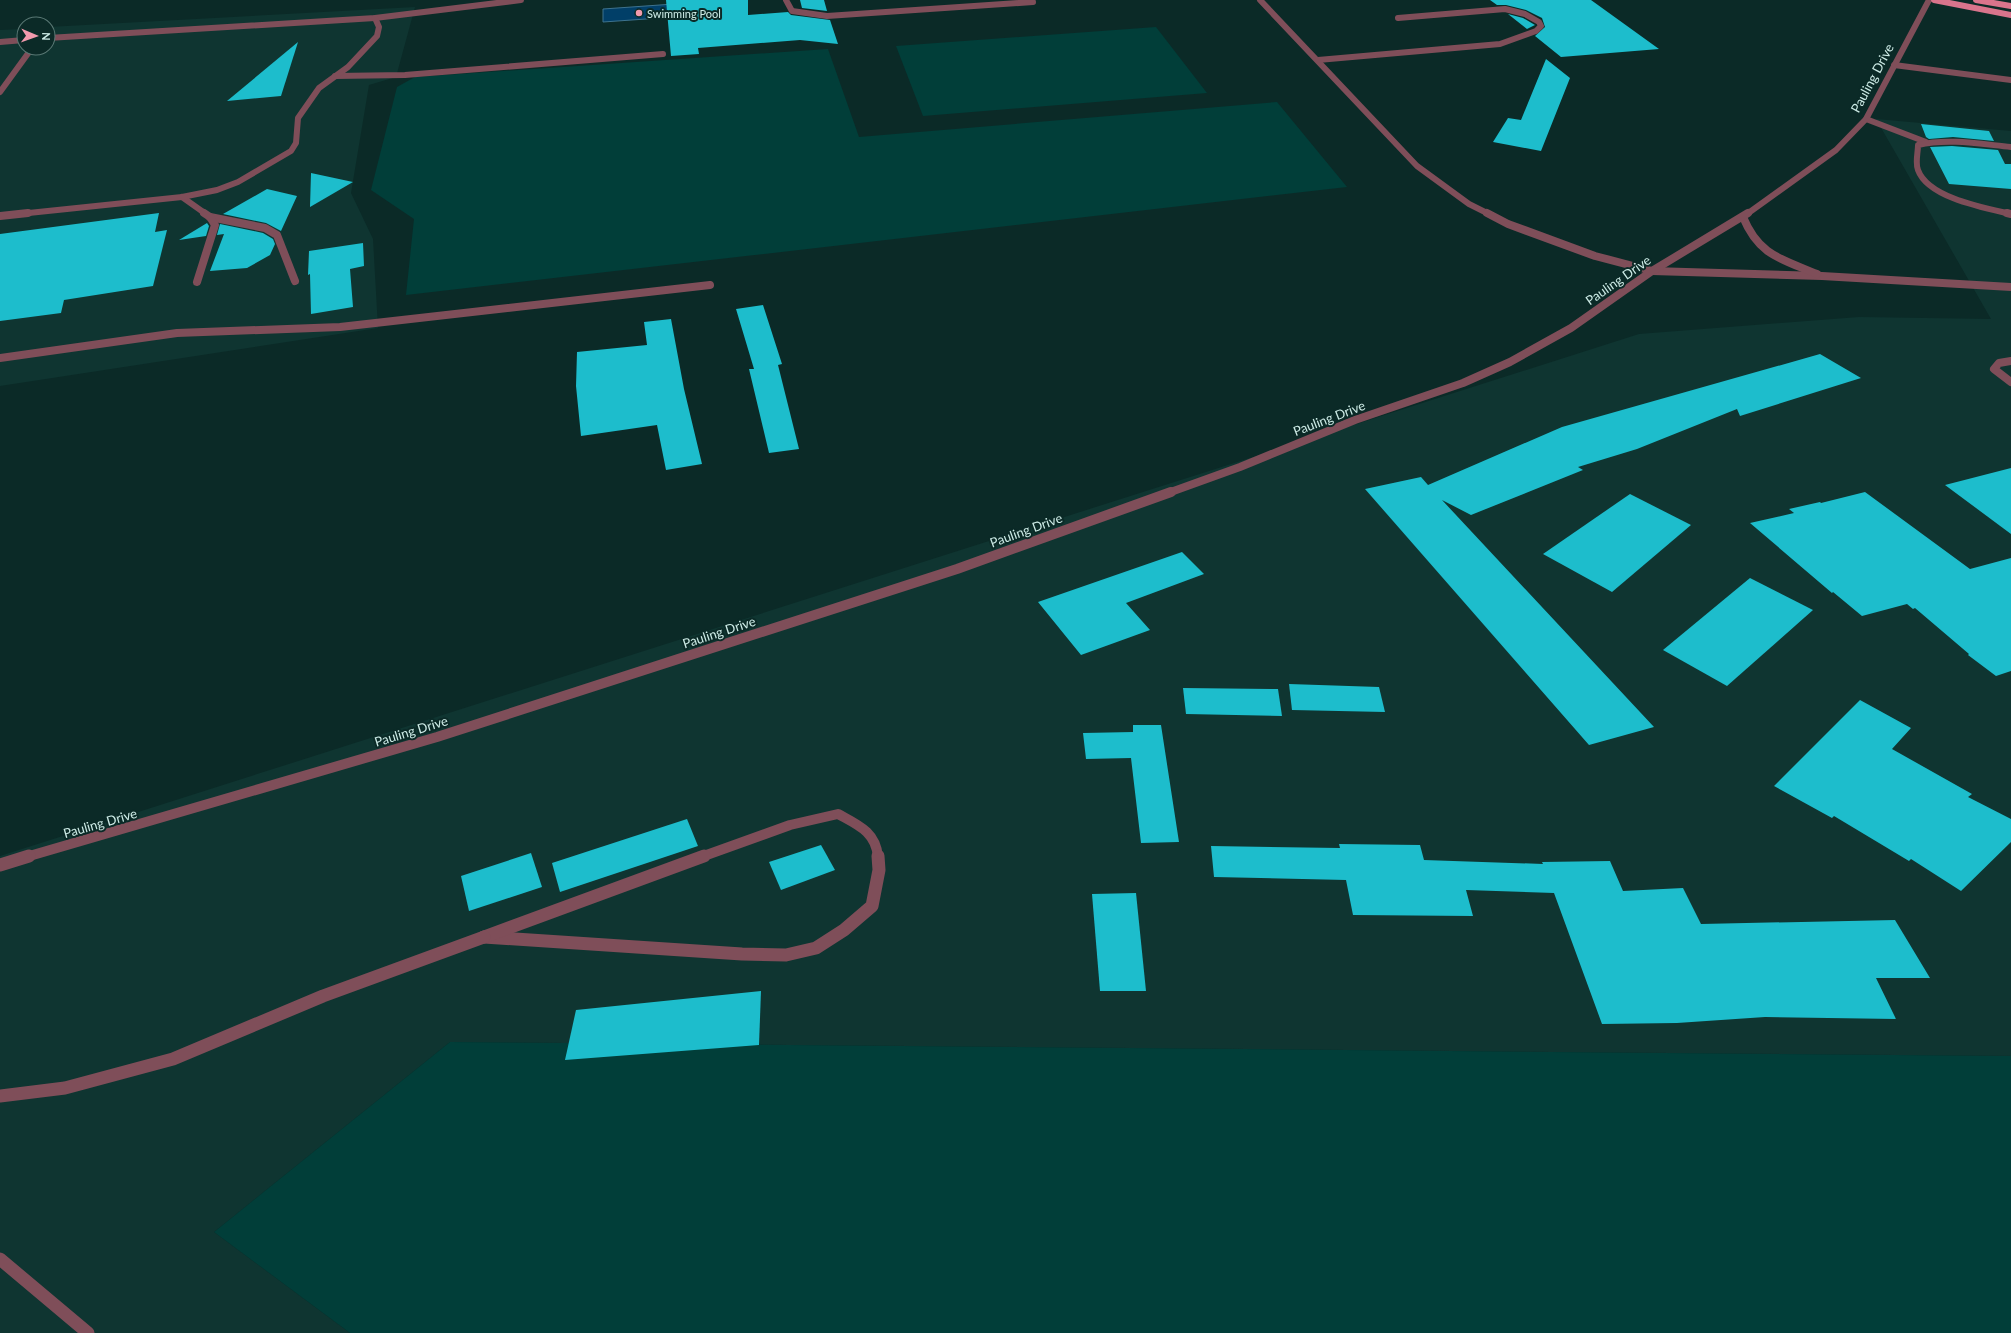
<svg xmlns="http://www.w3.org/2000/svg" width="2011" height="1333" viewBox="0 0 2011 1333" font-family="Lato,sans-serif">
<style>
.built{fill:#0f3531}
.green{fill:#013e39}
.water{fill:#013f68;stroke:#3e738e}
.building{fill:#1dbdcc}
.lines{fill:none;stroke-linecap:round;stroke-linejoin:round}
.minor-far3{stroke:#7f4e59;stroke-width:6}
.minor-far2{stroke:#7f4e59;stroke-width:8}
.minor-far1{stroke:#7f4e59;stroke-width:10}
.minor{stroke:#7f4e59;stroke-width:13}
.major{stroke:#d9748c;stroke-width:6}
.poi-dot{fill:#f29aad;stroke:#0b2a27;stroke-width:1.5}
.labels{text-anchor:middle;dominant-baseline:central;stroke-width:4;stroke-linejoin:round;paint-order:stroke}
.far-poi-label{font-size:11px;fill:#ceece7;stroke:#0b2a27;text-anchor:start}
.street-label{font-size:13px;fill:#ceece7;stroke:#0b2a27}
</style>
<rect width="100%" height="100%" fill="#0b2a27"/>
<g class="built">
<polygon points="415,7 396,77 369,85 351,193 373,239 378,328 0,386 0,30 24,29 24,48 48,48 48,27"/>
<polygon points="1876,119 2011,131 2011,1056 450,1042 214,1232 350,1333 0,1333 0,856 1639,334 1859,317 1991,319"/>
</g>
<g class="green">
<polygon points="1156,27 1207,93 923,116 896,46"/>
<polygon points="828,49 859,137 1277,102 1347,187 406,295 414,219 371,190 397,87 415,77"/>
<polygon points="450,1042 2011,1056 2011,1333 350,1333 214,1232"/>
</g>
<polygon class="water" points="674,4 675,17 603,22 603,9"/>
<g class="building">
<polygon points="666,0 748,0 748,15 788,12 791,15 830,20 838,44 800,40 698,48 699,54 671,56"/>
<polygon points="800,0 824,0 827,11 802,8"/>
<polygon points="1490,0 1591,0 1659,49 1561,57 1535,36 1545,27 1542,18 1526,10 1506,5 1497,5"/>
<polygon points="1508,14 1523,18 1535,25 1527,29"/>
<polygon points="298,42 281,96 227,101"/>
<polygon points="1546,59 1570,78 1541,151 1493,142 1508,118 1521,120"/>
<polygon points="1921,124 1989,131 1994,141 1953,137 1929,139 1926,137"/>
<polygon points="1952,146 1998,150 2005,164 2011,164 2011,189 1949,184 1930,147"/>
<polygon points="311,173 353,182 310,207"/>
<polygon points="267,189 297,196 281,231 266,223 223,214"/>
<polygon points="159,213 155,232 167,230 153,286 64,300 61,313 0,321 0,234"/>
<polygon points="207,223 209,226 206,236 179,240"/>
<polygon points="220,224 263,233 273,239 275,244 270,255 247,268 210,271 224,234 217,235"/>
<polygon points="363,243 364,266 350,269 353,307 311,314 310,274 308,275 309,251"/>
<polygon points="763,305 782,364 778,365 799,449 769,453 749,369 754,369 736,309"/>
<polygon points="671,319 684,389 702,464 666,470 657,425 581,436 576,386 577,352 647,345 644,322"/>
<polygon points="1820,354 1861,378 1740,416 1737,409 1637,449 1578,467 1583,470 1471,515 1442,500 1654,727 1589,745 1365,489 1421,477 1428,485 1562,427"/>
<polygon points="2011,468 2011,534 1945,485"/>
<polygon points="1865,492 1970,569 2011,558 2011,671 1996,676 1968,655 1969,654 1915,608 1913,609 1907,604 1862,616 1833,592 1832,593 1750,523 1794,513 1789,509 1820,502 1821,503"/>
<polygon points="1630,494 1691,525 1612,592 1543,554"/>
<polygon points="1182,552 1204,574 1126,603 1150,630 1081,655 1038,602"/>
<polygon points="1750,578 1813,610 1727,686 1663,650"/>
<polygon points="1289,684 1379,687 1385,712 1292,710"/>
<polygon points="1183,688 1278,689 1282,716 1186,714"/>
<polygon points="1860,700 1911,728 1892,749 1972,794 1968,797 2011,819 2011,842 1961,891 1911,859 1909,861 1834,816 1832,818 1774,786"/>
<polygon points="1133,725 1161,725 1179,842 1141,843 1131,758 1086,759 1083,733 1133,732"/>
<polygon points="687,819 698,846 560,892 552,863"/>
<polygon points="1339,844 1420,845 1424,860 1543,864 1542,862 1610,861 1623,891 1683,888 1701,924 1895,920 1930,978 1876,978 1896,1019 1765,1017 1677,1023 1602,1024 1554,893 1466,890 1473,916 1353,915 1346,880 1214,877 1211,846 1340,848"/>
<polygon points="821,845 835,870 781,890 769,862"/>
<polygon points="531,853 542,887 469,911 461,876"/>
<polygon points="1136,893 1146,991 1100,991 1092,894"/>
<polygon points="761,991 759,1045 565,1060 576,1010"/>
</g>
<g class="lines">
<g class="minor-far3">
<polyline points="786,0 792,11 827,16 1033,2"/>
<polyline points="1260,0 1417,166 1469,204 1489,214"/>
<polyline points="48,38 375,18 521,0"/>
<polyline points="0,42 24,40"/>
<polyline points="1318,60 1500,44 1536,31 1541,26 1539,22 1525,14 1505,9 1398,18"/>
<polyline points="1894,65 2011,80"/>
<polyline points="335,76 405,75 663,54"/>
<polyline points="0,92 32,48"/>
<polyline points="1866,119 1926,142"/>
<path d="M 2011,147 C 1980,144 1948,138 1918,145 C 1918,153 1915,163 1918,170 C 1928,198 1985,208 2011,214"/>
<polyline points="182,197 206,214"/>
<polyline points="19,214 182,197 217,190 238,182 291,151 296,143 298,118 319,88 348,67 377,36 379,27 375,18"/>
<polyline points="1747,214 1836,150 1866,119 1929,0"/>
</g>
<g class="minor-far2">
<polyline points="1487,213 1508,224 1595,256 1652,271 1822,276 2011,287"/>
<polyline points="2007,213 2011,214"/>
<polyline points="0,216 28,213"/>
<polyline points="210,217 265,228 277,235 295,281"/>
<path d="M 1743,217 C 1759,256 1782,259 1817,274"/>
<polyline points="197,282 215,225 210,217 204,213"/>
<polyline points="0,358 177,333 340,327 710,285"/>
<polyline points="2011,361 1999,363 1994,369 2011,382"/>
<polyline points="1168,493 1240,467 1355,420 1463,383 1510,362 1571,328 1652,271 1748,213"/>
</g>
<g class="minor-far1">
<polyline points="26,857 437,737 957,569 1171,492"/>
<path d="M 701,857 L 790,825 L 838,814 C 858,825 876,832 878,857"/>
</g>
<g class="minor">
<polyline points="0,865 29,856"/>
<polyline points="484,937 742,954 786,955 816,948 844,930 872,906 879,870 878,856"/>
<polyline points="484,937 704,856"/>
<polyline points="0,1096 65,1088 173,1059 323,996 484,937"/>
<polyline points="0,1259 88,1333"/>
</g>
<g class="major">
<polyline points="1934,0 2011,15"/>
<polyline points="1976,0 2011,6"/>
</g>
</g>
<circle class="poi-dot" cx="639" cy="13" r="4"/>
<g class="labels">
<g class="far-poi-label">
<text x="647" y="13">Swimming Pool</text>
</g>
<g class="street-label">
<text transform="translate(1872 78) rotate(-62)">Pauling Drive</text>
<text transform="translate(1618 280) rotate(-35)">Pauling Drive</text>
<text transform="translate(1329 418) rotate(-21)">Pauling Drive</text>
<text transform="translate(1026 530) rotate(-20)">Pauling Drive</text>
<text transform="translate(719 632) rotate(-18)">Pauling Drive</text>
<text transform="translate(411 731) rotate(-17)">Pauling Drive</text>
<text transform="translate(100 823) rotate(-16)">Pauling Drive</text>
</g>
</g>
<g transform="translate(36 36) rotate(92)"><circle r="19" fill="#0b2a27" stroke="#597874"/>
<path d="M0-3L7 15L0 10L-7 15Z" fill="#f29aad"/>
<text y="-6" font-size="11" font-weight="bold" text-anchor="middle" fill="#ceece7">N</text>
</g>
</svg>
